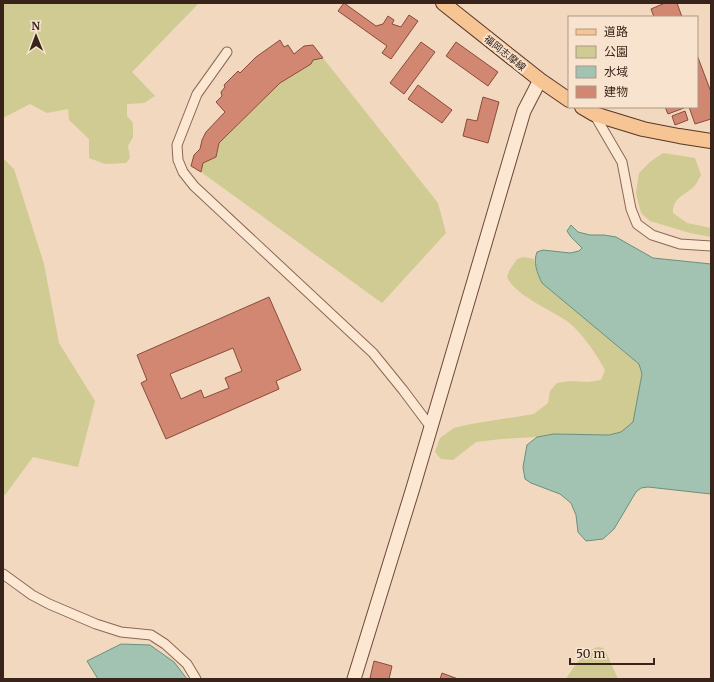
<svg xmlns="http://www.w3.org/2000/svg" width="714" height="682" viewBox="0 0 714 682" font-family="Merriweather,'Noto Sans JP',serif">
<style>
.green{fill:#cfcb92}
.water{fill:#a2c2b2;stroke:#69907f}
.building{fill:#d18771;stroke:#8b4b3a;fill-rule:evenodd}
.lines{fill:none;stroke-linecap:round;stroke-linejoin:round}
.street-casing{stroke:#8a6856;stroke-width:11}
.secondary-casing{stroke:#6c4939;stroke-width:15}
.primary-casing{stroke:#57372b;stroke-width:16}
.street{stroke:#fbe7d2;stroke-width:9}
.secondary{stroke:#fbe7d2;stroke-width:13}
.primary{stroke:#f7c593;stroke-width:14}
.labels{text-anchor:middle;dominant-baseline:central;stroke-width:4;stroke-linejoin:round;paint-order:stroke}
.street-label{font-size:10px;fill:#39241b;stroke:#f8e4ce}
</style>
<rect width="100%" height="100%" fill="#f1d8be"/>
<g class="green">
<polygon points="3,3 199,3 132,72 155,96 144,103 127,104 127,116 133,123 133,137 128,146 130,158 126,163 105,164 89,158 89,139 69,120 68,109 47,113 30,104 3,118"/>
<polygon points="323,58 438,203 446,233 382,303 201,172 203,163 216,156 219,143 280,83 313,60"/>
<path d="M 663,153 L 695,158 L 701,175 C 699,178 698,181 696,184 C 688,195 672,196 673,213 L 687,223 L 711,228 L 711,237 L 690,233 L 650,221 L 641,213 L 636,193 L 639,173 L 650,162 Z"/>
<polygon points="3,158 14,169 44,264 59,343 95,401 78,467 33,457 5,495 3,495"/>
<path d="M 524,257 L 534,259 L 538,275 L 542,283 L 639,364 L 642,373 L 633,422 L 621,432 L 609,435 L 554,434 L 537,437 L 501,439 L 476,442 L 453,460 L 441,459 L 435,452 L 440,438 L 454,428 L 471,424 L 534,414 L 548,403 L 550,391 L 557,383 L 571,381 L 588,382 L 601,380 L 605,370 C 595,352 583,334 567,321 C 550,309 516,296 507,277 L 509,271 L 517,259 Z"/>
<path d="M 598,647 L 603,648 L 606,652 L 618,679 L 566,679 C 574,667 584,651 598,647 Z"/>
</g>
<g class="water">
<path d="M 571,225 L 578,232 L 590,235 L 604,235 L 616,237 L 653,258 L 711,264 L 711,494 L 648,487 L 641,488 L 636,492 L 614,529 L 603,539 L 586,541 L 578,532 L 576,515 L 571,503 L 560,494 L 531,483 L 525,479 L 523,467 L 527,445 L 537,437 L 554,434 L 609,435 L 621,432 L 633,422 L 642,374 L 639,364 L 542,283 C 537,273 533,262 537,252 L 543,250 L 570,253 L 579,251 L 582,248 L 571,237 L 567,231 Z"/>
<polygon points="121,644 150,645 174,662 187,679 98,679 87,661"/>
</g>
<g class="building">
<polygon points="344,3 376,26 383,24 388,16 394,20 392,24 401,27 409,15 418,21 391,59 382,53 387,46 338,11"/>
<polygon points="665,3 677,3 682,17 654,17 651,9"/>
<polygon points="280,40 284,47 288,45 294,54 304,46 313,45 323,58 313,60 311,64 280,83 219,143 216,157 203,163 201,172 191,166 194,155 200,149 202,140 206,132 225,112 216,102 222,96 221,92 225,87 224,85 238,71 240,73 256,57"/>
<polygon points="421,42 435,52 404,94 390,83"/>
<polygon points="456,42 498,72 488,86 446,56"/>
<polygon points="697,55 711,92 711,119 695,124 689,107 697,107"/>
<polygon points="418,85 452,110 442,123 408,99"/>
<polygon points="483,97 499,102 488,143 463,136 467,119 477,121"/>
<polygon points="665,107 683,107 684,108 668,114"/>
<polygon points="685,111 688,120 675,125 672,116"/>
<path d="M 269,297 L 301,370 L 276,381 L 279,389 L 166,439 L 141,383 L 147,380 L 137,355 ZM 233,348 L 242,371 L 225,378 L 229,388 L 204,398 L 201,390 L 181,399 L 170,374 Z"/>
<polygon points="374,661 392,666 389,679 375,679 370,678"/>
<polygon points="442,673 458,679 440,679"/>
</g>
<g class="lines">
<g class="street-casing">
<g id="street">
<polyline points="227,52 197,94 177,145 178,160 183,172 194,186 373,353 403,390 430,426"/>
<polyline points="594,114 622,162 631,209 637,224 652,235 680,244 711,246"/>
<polyline points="3,574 32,595 49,604 96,624 121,632 151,635 165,644 187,664 196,679"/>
</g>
</g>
<g class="secondary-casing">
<polyline id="secondary" points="354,679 413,488 524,111 540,80"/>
</g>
<g class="primary-casing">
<g id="primary">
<polyline points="443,3 540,80 569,100"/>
<polyline points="582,107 594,114 643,129 679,136 711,141"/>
</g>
</g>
<use href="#street" class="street"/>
<use href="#secondary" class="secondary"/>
<use href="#primary" class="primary"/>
</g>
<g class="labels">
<g class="street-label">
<text transform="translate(505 53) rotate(39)">福岡志摩線</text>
</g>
</g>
<rect width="714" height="682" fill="none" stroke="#39241b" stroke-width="8"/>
<rect x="568" y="16" width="130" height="92" fill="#f8e4ce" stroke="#ac9786"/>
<rect x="576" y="29" width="20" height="6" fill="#f7c593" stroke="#ac9786"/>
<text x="604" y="36" font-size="12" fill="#39241b">道路</text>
<rect x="576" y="46" width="20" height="12" fill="#cfcb92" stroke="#ac9786"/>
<text x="604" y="56" font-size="12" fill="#39241b">公園</text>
<rect x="576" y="66" width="20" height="12" fill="#a2c2b2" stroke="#ac9786"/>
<text x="604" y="76" font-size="12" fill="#39241b">水域</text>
<rect x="576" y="86" width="20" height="12" fill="#d18771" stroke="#ac9786"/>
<text x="604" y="96" font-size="12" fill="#39241b">建物</text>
<g transform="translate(36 36) rotate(359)" stroke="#f8e4ce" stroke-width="3" paint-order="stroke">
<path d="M0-3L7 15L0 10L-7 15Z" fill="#39241b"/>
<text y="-6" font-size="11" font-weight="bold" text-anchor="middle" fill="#39241b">N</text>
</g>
<path d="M570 658v6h84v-6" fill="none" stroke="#39241b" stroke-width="2"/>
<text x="576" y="658" font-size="12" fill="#39241b" stroke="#f8e4ce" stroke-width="3" paint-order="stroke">50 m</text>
</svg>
